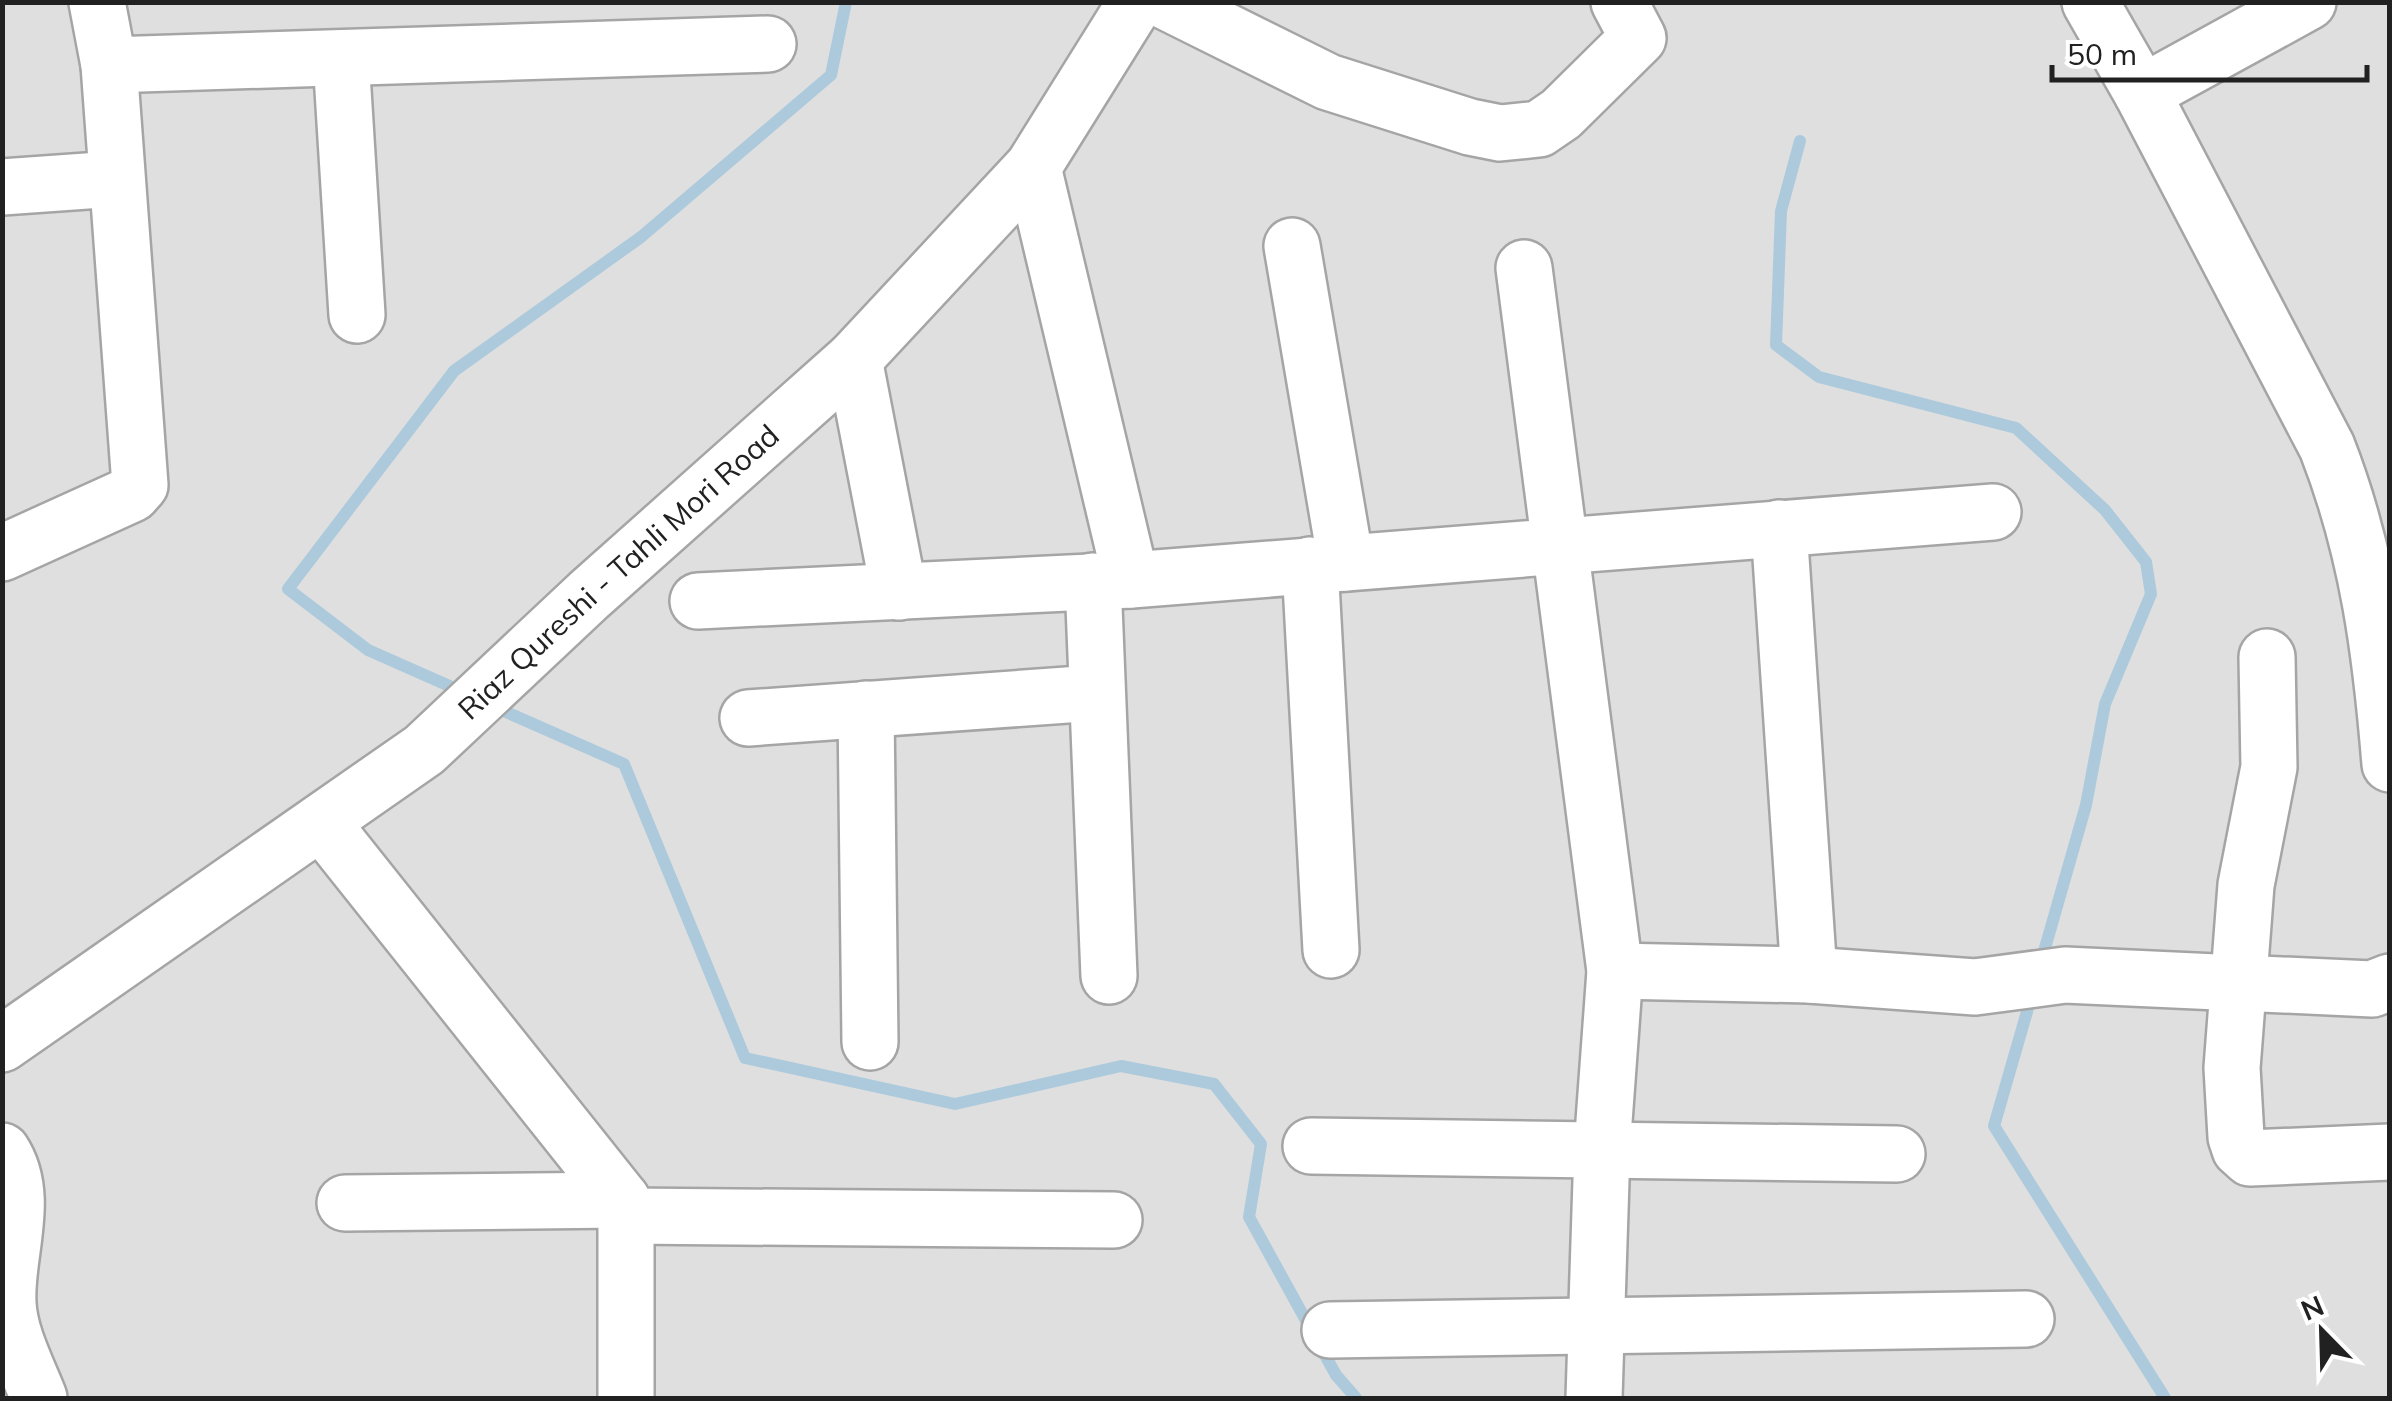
<svg xmlns="http://www.w3.org/2000/svg" width="2392" height="1401" viewBox="0 0 2392 1401" font-family="Mulish,sans-serif">
<style>
.residential{fill:#dfdfdf}
.lines{fill:none;stroke-linecap:round;stroke-linejoin:round}
.stream{stroke:#accadc;stroke-width:12}
.minor-casing{stroke:#a5a5a5;stroke-width:60}
.minor{stroke:#fff;stroke-width:55}
.labels{text-anchor:middle;dominant-baseline:central;stroke-width:9;stroke-linejoin:round;paint-order:stroke}
.street-label{font-size:30px;fill:#212121;stroke:#fff}
</style>
<rect width="100%" height="100%" fill="#f1f0e9"/>
<rect class="residential" x="3" y="3" width="2386" height="1395"/>
<g class="lines">
<g class="stream">
<polyline points="1800,141 1781,211 1776,345 1819,377 2016,428 2105,510 2146,562 2151,594 2105,704 2086,805 2041,962"/>
<polyline points="463,692 368,650 288,589 454,371 641,237 831,75 846,2"/>
<polyline points="490,705 624,764 745,1058 955,1104 1121,1066 1214,1084 1261,1144 1249,1217 1336,1375 1356,1398"/>
<polyline points="2033,991 1994,1126 2165,1398"/>
</g>
<g class="minor-casing">
<g id="minor">
<polyline points="1167,2 1328,82 1470,127 1500,133 1539,129 1561,114 1638,38 1619,2"/>
<path d="M 2090,2 L 2142,93 L 2327,447 C 2368,552 2381,653 2390,764"/>
<polyline points="341,58 357,315"/>
<polyline points="109,65 768,44"/>
<polyline points="2142,93 2308,2"/>
<polyline points="1033,167 1131,580"/>
<polyline points="2,187 115,179"/>
<polyline points="1292,246 1346,563"/>
<polyline points="1524,268 1615,971 1602,1149 1594,1398"/>
<polyline points="854,359 899,592"/>
<polyline points="1779,528 1809,975"/>
<polyline points="2,553 132,494 140,485 109,65 97,2"/>
<polyline points="1310,565 1331,950"/>
<polyline points="1093,581 1109,976"/>
<polyline points="698,601 1131,580 1993,512"/>
<polyline points="2267,657 2269,767 2246,885 2232,1068 2236,1137 2240,1149 2250,1158 2390,1152"/>
<polyline points="866,709 870,1042"/>
<polyline points="748,718 1095,693"/>
<polyline points="321,822 622,1200 626,1216 626,1398"/>
<polyline points="1615,971 1809,975 1975,987 2065,975 2372,989 2390,982"/>
<path id="s1" d="M 2,1044 L 424,750 L 589,595 L 854,359 L 1033,167 L 1136,2"/>
<polyline points="1311,1146 1897,1154"/>
<path d="M 2,1151 C 32,1196 5,1255 8,1303 C 9,1334 28,1370 39,1398"/>
<polyline points="345,1203 622,1200"/>
<polyline points="626,1216 1114,1220"/>
<polyline points="1330,1330 2026,1319"/>
</g>
</g>
<use href="#minor" class="minor"/>
</g>
<g class="labels">
<g class="street-label">
<text stroke="none"><textPath href="#s1" startOffset="778">Riaz Qureshi - Tahli Mori Road</textPath></text>
</g>
</g>
<rect width="2392" height="1401" fill="none" stroke="#212121" stroke-width="10"/>
<g transform="translate(2322 1331) rotate(337)" stroke="#ffffff" stroke-width="8" paint-order="stroke">
<path d="M0-8L18 38L0 25L-18 38Z" fill="#212121"/>
<text y="-15" font-size="28" font-weight="bold" text-anchor="middle" fill="#212121">N</text>
</g>
<path d="M2052 65v15h315v-15" fill="none" stroke="#212121" stroke-width="5"/>
<text x="2067" y="65" font-size="30" fill="#212121" stroke="#ffffff" stroke-width="8" paint-order="stroke">50 m</text>
</svg>
